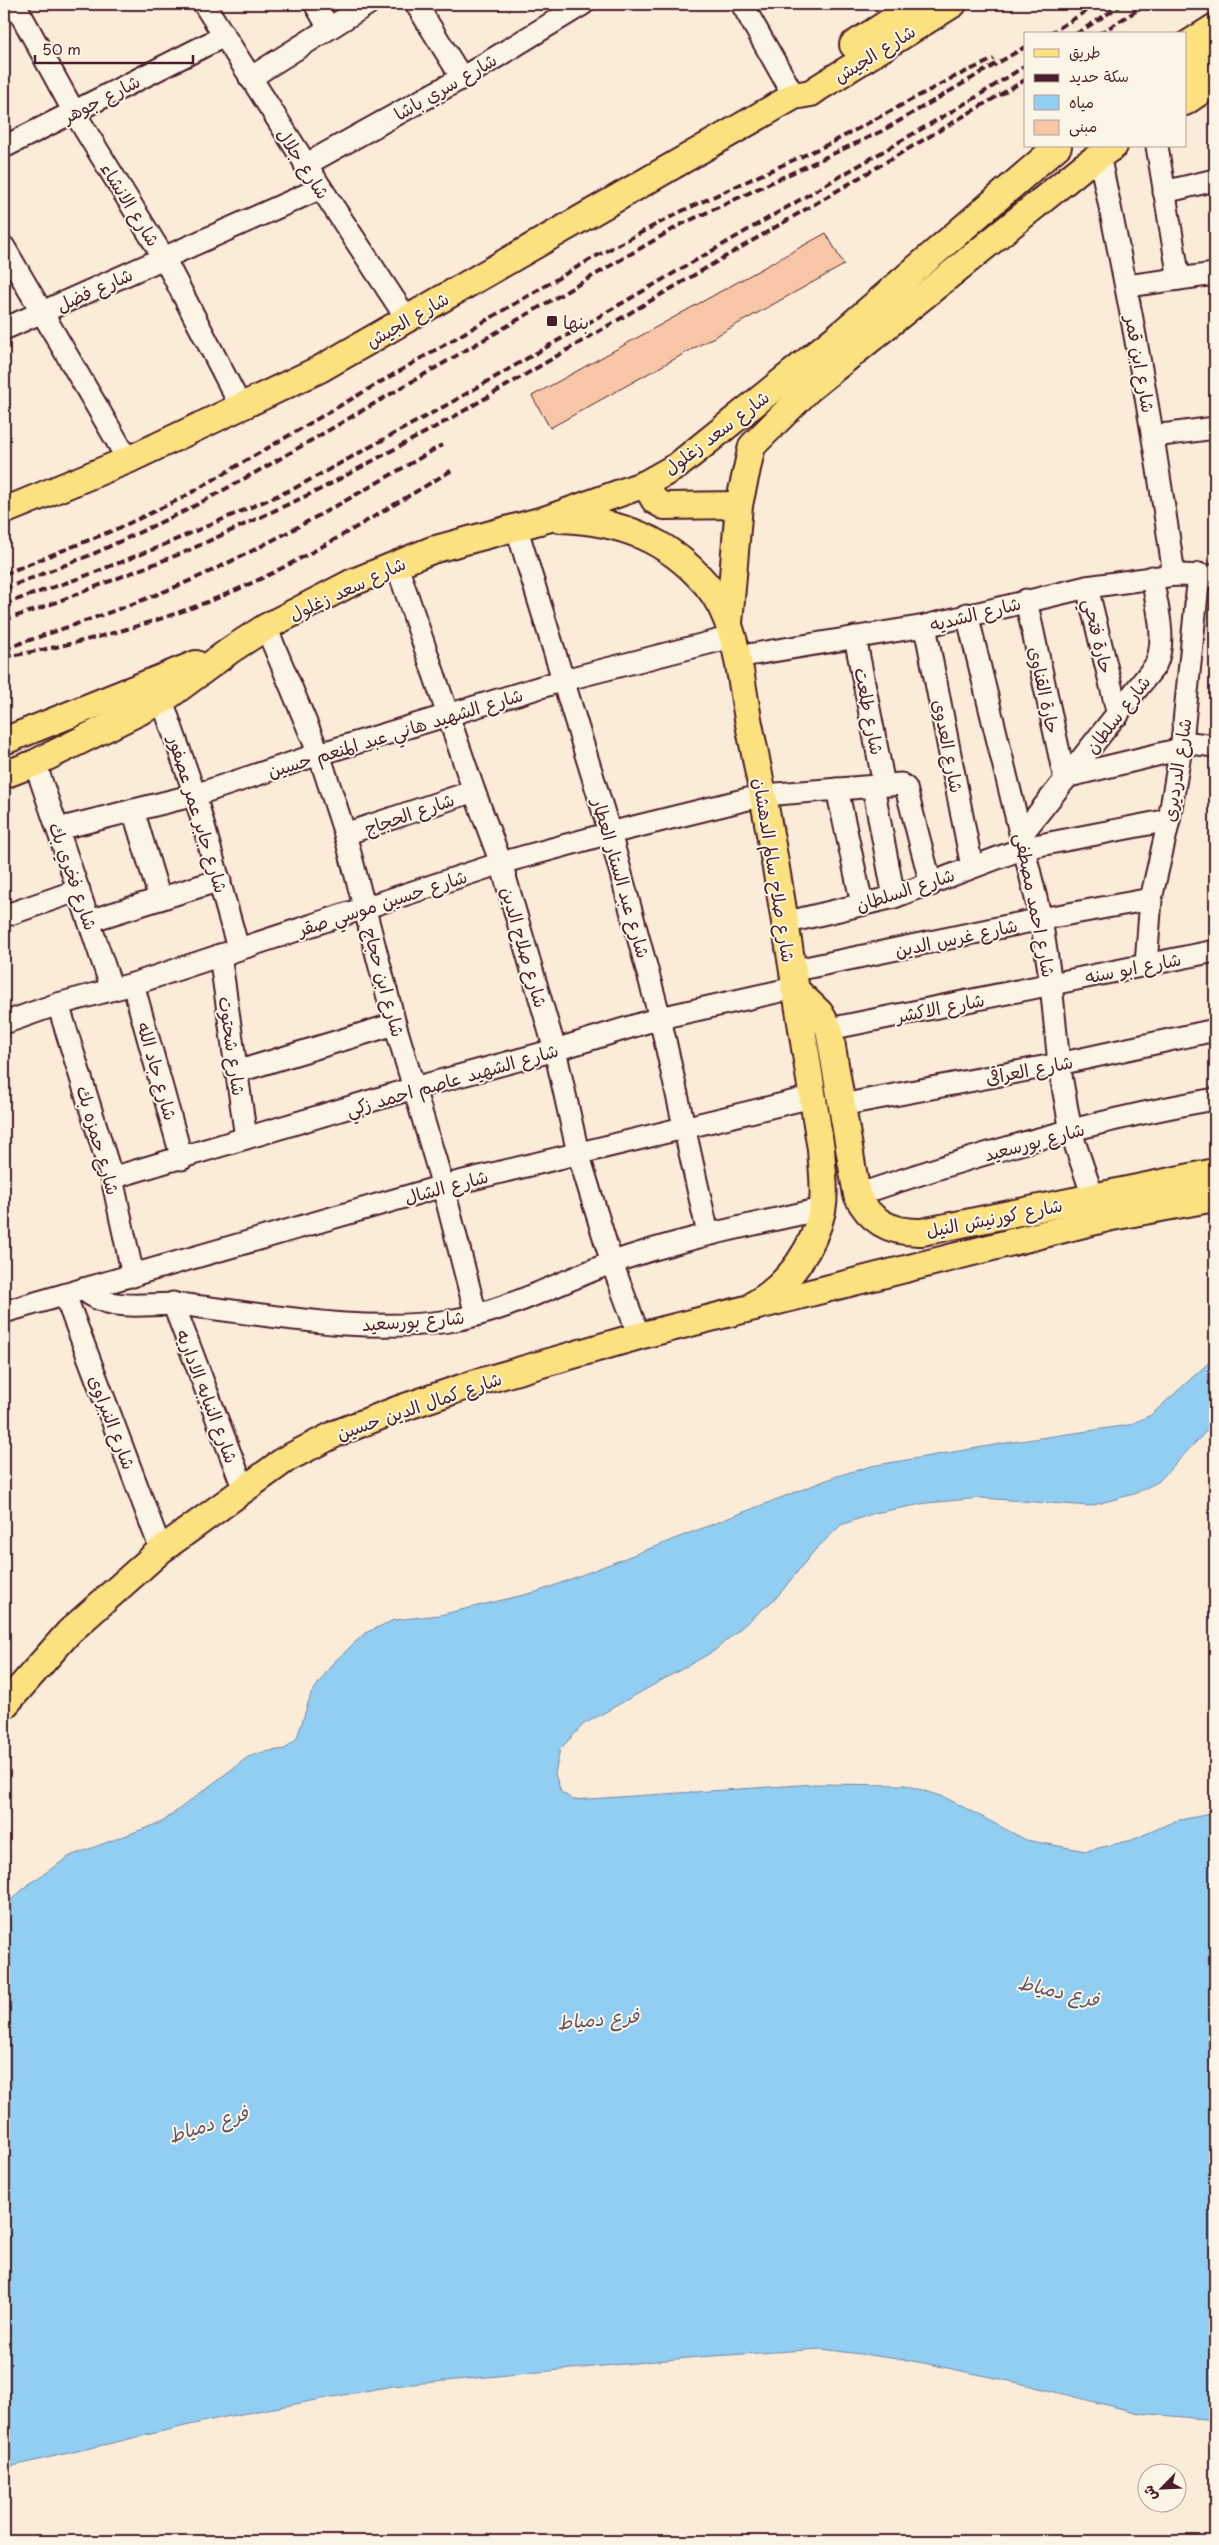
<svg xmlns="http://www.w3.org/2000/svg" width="1219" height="2545" viewBox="0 0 1219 2545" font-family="'Playpen Sans','Playpen Sans Arabic',sans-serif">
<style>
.water{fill:#91cef1;stroke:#7588a2}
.building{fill:#f7c6a7;stroke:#4a1f2b}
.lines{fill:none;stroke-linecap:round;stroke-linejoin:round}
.minor-casing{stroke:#4a1f2b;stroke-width:25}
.major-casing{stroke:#4a1f2b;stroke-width:30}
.highway-casing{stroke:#4a1f2b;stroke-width:31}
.minor{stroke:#fcf5e5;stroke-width:21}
.major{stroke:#fbe180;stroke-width:26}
.highway{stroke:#fbe180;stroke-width:28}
.rail{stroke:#4a1f2b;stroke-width:4;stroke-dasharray:8 4;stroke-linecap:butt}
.poi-dot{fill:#4a1f2b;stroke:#fcf5e5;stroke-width:2}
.labels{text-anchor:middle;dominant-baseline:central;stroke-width:4;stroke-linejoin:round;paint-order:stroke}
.street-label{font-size:18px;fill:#4a1f2b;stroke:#fcf5e5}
.poi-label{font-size:18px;fill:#4a1f2b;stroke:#fcf5e5;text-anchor:start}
.water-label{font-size:19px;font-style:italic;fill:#5f5466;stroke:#fcf5e5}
</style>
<rect width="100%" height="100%" fill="#fbecd9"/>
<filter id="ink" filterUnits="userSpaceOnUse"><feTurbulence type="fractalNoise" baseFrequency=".02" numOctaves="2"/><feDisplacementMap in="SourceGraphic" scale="10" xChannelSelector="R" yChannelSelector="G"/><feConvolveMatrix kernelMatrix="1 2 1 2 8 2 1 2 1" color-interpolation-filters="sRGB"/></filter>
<g filter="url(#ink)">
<polygon class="water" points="1215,1357 1215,1422 1158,1482 1134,1494 1090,1506 981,1498 927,1503 875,1513 841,1525 814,1551 777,1597 714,1651 584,1724 560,1749 555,1774 561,1792 573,1800 815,1784 906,1785 946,1798 1026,1840 1086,1851 1132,1840 1175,1821 1215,1813 1215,2420 1139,2413 1019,2383 914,2361 821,2349 698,2357 392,2386 220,2418 4,2468 4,1906 29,1884 70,1856 162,1822 248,1757 263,1752 285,1749 297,1738 311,1694 332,1664 365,1633 394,1620 440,1615 540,1591 837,1476 871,1466 1006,1443 1129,1425 1151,1415"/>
<polygon class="building" points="826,233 844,265 550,428 532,396"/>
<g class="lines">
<g class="minor-casing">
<g id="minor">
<polyline points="15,4 74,112 164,258 241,407"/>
<polyline points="204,4 321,188 407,319"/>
<polyline points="315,4 329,28"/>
<polyline points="416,4 462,78"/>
<polyline points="742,4 794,96"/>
<polyline points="250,78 368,4"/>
<polyline points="1157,146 1179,279"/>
<polyline points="4,147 224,36"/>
<path d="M 1099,155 C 1129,294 1154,434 1174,575"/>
<polyline points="305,165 462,78 583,4"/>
<polyline points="1164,192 1215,180"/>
<polyline points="4,247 128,460"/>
<polyline points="1127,286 1215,274"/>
<polyline points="4,329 321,188"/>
<polyline points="1154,436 1215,428"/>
<polyline points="516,526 610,833 660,1018 708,1234"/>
<polyline points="396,563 474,791 501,863 555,1050 578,1153 612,1263 639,1336"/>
<polyline points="1087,587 1118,715"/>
<polyline points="1026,600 1065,780"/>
<polyline points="967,614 1041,919 1051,984 1059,1064 1071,1132 1093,1197"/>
<polyline points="925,626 972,867"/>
<polyline points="266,627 319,754 345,834 395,1024 443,1186 476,1315"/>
<polyline points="855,637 884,785"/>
<polyline points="736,657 925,626 1087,587 1174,575 1215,576"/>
<polyline points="157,686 195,795 238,948"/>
<polyline points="1182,742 1215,746"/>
<polyline points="35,763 112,989"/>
<polyline points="1069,776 1181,749"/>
<polyline points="873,786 894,897"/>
<polyline points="837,789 862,904"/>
<polyline points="133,810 160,899"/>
<polyline points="58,829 195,795 319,754 564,680 732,637"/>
<polyline points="345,834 474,791"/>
<path d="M 1022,834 L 1155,666 C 1168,640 1156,604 1152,577"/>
<polyline points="4,916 79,890"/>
<polyline points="89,921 220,880"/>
<polyline points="784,923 894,897 1024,848 1169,820"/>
<polyline points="220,955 246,1138"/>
<polyline points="1146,964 1151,899 1169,820 1182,742 1199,574"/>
<polyline points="791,971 1041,919 1151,899"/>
<polyline points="133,984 182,1159"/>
<polyline points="58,1004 112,1178 133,1276"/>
<polyline points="4,1023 58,1004 133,984 501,863 610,833 764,795 901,784 906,788 931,885"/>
<polyline points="829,1029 1215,951"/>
<polyline points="236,1072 395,1024"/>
<polyline points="841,1105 1059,1064 1215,1030"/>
<polyline points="112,1178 414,1088 555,1050 660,1018 794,988"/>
<path d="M 857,1195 C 974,1155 1093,1120 1215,1099"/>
<path d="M 83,1289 C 112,1315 150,1301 186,1305 C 271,1315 362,1334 449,1321 C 505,1312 558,1283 611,1263 C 679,1239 751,1225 822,1209"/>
<polyline points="65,1295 161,1550"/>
<polyline points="173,1303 244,1490"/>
<polyline points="4,1312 443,1186 812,1097"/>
</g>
</g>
<g class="major-casing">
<g id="major">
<polyline points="853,45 918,4"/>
<polyline points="1185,46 1215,27"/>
<polyline points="1185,102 1215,82"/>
<polyline points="645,484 655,501 664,506 739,505"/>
<polyline points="4,511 128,460 320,369 794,96 811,93 818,88 953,4"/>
<path d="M 559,519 C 619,521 666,538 706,584 C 738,621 740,678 749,724 C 778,864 798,1007 821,1149 C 822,1169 826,1191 822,1211 C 814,1247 789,1284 756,1303"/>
<polyline points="729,623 739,505 752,446 809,389 1083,167 1114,146"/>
<polyline points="4,741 196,664"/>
<polyline points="4,775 35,763 163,700 232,649 266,627 351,583 432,550 547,519 645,484 677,466 843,332 1058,146"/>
<path d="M 794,988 L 820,1013 L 829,1029 L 857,1195 C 870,1222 892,1233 922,1232 L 1215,1172"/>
<polyline points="4,1706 69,1632 161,1550 286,1459 337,1433 399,1409 476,1383 639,1336 1112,1217 1215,1198"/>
</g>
</g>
<g class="highway-casing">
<g id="highway">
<polyline points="1185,60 1215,43"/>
<polyline points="1185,85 1215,68"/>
</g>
</g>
<use href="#minor" class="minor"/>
<use href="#major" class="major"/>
<use href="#highway" class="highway"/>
<g class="rail">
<polyline points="1049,34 1098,4"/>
<polyline points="1076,34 1123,4"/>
<polyline points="1099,34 1147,4"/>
<polyline points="4,574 119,528 182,498 591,259 682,211 833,142 950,79 994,59"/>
<polyline points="4,589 93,554 189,509 269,465 682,224 882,131 1025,47"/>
<polyline points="4,604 80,578 154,549 295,488 454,401 973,99 1025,66"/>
<polyline points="4,620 41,608 185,552 319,490 450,419 1025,80"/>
<path d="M 4,649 C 72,625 143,603 209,572 C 289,534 365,490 442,445"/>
<path d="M 4,657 C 98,641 199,612 284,567 C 342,537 398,502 454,469"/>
</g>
</g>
</g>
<rect class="poi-dot" x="546" y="315" width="12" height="12" rx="2.5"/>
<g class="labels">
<g class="street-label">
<text transform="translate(874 53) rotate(-32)">شارع الجيش</text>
<text transform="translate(445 86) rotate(-30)">شارع سري باشا</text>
<text transform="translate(101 98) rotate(-27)">شارع جوهر</text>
<text transform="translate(304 163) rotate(57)">شارع جلال</text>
<text transform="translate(131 204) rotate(58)">شارع الانشاء</text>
<text transform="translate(94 289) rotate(-24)">شارع فضل</text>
<text transform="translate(407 319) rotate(-30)">شارع الجيش</text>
<text transform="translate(1141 364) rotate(80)">شارع ابن قمر</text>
<text transform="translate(716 432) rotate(-37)">شارع سعد زغلول</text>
<text transform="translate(347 588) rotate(-25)">شارع سعد زغلول</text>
<text transform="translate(975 613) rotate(-14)">شارع الشديه</text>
<text transform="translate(1099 636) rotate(77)">حارة فتحي</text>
<text transform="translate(1045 690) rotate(78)">حارة القناوى</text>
<text transform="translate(870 711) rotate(79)">شارع طلعت</text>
<text transform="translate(1117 714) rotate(-52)">شارع سلطان</text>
<text transform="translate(395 732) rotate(-17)">شارع الشهيد هاني عبد المنعم حسين</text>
<text transform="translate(949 746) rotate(79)">شارع العدوى</text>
<text transform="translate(1176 770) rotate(-81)">شارع الدرديرى</text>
<text transform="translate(409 813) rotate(-19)">شارع الحجاج</text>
<text transform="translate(199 814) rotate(73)">شارع جابر عمر عصفور</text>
<text transform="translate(775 870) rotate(81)">شارع صلاح سالم الدهشان</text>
<text transform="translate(74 876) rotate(71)">شارع فخري بك</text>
<text transform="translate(622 878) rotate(74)">شارع عبد الستار العطار</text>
<text transform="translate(905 889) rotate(-18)">شارع السلطان</text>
<text transform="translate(382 902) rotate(-18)">شارع حسين موسي صقر</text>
<text transform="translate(1036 905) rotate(79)">شارع احمد مصطفى</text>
<text transform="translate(956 937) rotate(-12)">شارع غرس الدين</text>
<text transform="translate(525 947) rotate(74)">شارع صلاح الدين</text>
<text transform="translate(1133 967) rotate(-11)">شارع ابو سنه</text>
<text transform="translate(385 982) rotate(75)">شارع ابن حجاج</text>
<text transform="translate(940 1007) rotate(-11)">شارع الاكشر</text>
<text transform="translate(233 1046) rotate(82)">شارع شحتوت</text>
<text transform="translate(1029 1069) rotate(-11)">شارع العراقى</text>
<text transform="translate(158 1071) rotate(74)">شارع جاد الله</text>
<text transform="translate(452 1079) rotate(-16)">شارع الشهيد عاصم احمد زكي</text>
<text transform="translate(99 1140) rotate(74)">شارع حمزه بك</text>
<text transform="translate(1034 1141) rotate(-15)">شارع بورسعيد</text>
<text transform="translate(446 1186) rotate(-15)">شارع الشال</text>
<text transform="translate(994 1217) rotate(-11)">شارع كورنيش النيل</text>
<text transform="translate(413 1320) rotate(-4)">شارع بورسعيد</text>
<text transform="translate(208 1396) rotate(69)">شارع النيابه الاداريه</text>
<text transform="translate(419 1405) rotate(-19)">شارع كمال الدين حسين</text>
<text transform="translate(113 1422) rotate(69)">شارع النبراوى</text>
</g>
<g class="poi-label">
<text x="563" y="321">بنها</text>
</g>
<g class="water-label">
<text transform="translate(1059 1990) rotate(13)">فرع دمياط</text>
<text transform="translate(598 2018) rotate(-5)">فرع دمياط</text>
<text transform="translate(208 2123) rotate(-17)">فرع دمياط</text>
</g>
</g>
<rect width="1219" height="2545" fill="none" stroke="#fcf5e5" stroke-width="20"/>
<rect x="10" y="10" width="1199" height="2525" fill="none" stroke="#4a1f2b" stroke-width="2" filter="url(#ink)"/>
<rect x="1024" y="32" width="162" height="115" fill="#fcf5e5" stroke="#b59f9b"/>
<rect x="1034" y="49" width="25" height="8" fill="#fbe180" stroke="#b59f9b"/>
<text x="1069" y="58" font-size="15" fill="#4a1f2b">طريق</text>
<rect x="1034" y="74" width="25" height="8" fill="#4a1f2b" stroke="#b59f9b"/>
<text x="1069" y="82" font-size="15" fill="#4a1f2b">سكة حديد</text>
<rect x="1034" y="95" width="25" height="15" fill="#91cef1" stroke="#b59f9b"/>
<text x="1069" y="108" font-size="15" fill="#4a1f2b">مياه</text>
<rect x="1034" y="120" width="25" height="15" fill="#f7c6a7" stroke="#b59f9b"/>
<text x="1069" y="132" font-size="15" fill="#4a1f2b">مبنى</text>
<g transform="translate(1162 2488) rotate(246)"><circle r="24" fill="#fcf5e5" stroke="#b59f9b"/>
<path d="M0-4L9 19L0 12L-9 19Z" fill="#4a1f2b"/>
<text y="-8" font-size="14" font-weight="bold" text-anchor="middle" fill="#4a1f2b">ش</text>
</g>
<path d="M35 55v8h158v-8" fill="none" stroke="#4a1f2b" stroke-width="2.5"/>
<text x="42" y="55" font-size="15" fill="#4a1f2b" stroke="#fcf5e5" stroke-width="4" paint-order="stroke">50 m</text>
</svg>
